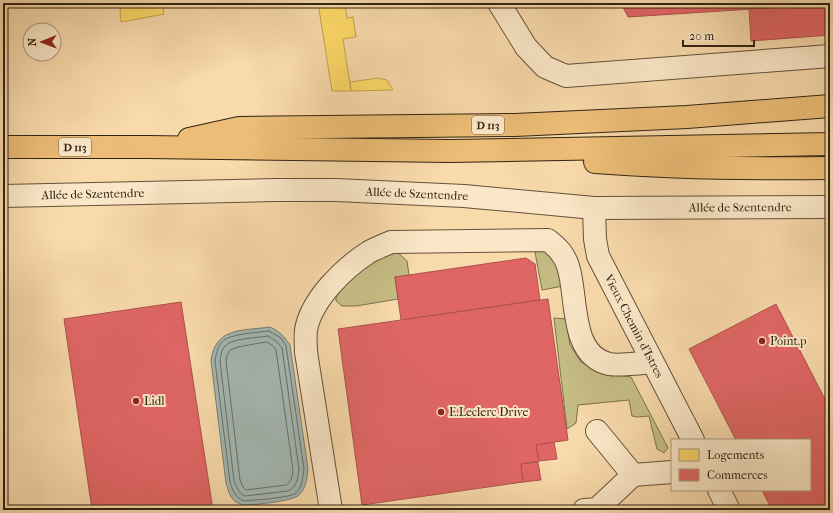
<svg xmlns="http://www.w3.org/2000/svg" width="833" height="513" viewBox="0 0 833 513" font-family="'IM FELL French Canon',serif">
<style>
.green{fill:#c5bd84;stroke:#7b704c}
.water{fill:#a3b8b5;stroke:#757d74}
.homes{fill:#ffd966;stroke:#c1a34d}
.shops{fill:#e06666;stroke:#ac524d}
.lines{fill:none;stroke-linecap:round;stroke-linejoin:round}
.shore{stroke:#6a6e64;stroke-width:1}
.minor-casing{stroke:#635239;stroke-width:24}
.major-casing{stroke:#312413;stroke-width:24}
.minor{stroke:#fbe7c8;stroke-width:22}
.major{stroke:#ecbd76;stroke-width:22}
.poi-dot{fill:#8f2418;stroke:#fbe7c8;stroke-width:1.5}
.labels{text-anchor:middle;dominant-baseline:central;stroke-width:4;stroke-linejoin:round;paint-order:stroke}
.shield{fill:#fbe7c8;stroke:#6e5e49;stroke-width:1}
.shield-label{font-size:11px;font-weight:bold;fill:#312413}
.street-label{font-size:12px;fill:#312413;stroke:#fbe7c8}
.poi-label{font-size:12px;fill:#312413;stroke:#fbe7c8;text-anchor:start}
</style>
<rect width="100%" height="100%" fill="#f9daab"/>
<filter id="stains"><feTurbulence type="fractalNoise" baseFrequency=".005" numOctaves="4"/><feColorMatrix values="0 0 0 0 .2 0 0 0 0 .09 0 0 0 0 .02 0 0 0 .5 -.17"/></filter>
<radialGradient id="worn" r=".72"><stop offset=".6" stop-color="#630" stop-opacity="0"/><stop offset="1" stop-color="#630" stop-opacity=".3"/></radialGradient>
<g class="green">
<polygon points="540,251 545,251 558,267 563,286 542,290 535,252"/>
<polygon points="387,252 397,252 407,261 409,275 395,277 398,299 356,306 342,306 336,301 336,294 341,284"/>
<polygon points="554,318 566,319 570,345 581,362 603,373 631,377 668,448 664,453 657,449 649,416 638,417 632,416 629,400 578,405 576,423 567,429"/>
</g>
<path class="water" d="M 270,327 C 279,331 284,336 290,345 L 308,469 C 307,478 306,489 299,495 C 294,501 254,505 245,505 C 242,505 239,503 236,502 C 230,498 228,490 226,483 L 211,361 C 215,327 242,331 270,327 Z"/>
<g class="homes">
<polygon points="139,3 162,4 164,14 121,22 120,10 122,7"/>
<polygon points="318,3 345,3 347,18 353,17 356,37 343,39 351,91 332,91"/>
<polygon points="378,78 387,80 393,90 351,91 350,82"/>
</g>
<g class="shops">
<polygon points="621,3 830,3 830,4 628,17"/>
<polygon points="830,4 830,35 751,41 749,9"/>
<polygon points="526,258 535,264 540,300 401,320 395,277"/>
<polygon points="548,299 568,440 536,445 539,461 521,464 523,482 362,505 338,329"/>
<polygon points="181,302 213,510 92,510 64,319"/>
<polygon points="776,304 830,409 830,510 772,510 762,490 810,490 810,440 736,440 689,349"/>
<polygon points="554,442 557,459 539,461 536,445"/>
<polygon points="538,462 541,480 523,482 521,464"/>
</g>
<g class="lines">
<g class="shore">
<path d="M 269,331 L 281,338 L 286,346 L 304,469 C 303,477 302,487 296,493 C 290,498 254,500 244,501 C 235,497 233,491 230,482 L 215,361 C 216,355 217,348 221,343 C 229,333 257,333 269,331 Z"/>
<path d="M 268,336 L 277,342 L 282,348 L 299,469 C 298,478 297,487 288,491 L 245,496 C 238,493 237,487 234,481 L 220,361 C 221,356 221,350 225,346 C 232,338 257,338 268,336 Z"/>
<path d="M 267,342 L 273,346 L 276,350 L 293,470 C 292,475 292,482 286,485 L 246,490 L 243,487 L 240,480 L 226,361 L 227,356 L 230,350 L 238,347 Z"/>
</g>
<g class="minor-casing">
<g id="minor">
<polyline points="499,3 526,47 545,67 566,76 830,56"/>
<path id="s1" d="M 3,196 L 275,190 L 336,190 L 464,196 L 594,208 L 830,207"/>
<path id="s2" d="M 594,208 L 595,239 L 598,256 L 693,440"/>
<polyline points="597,431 633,475 672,472"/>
<polyline points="719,490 729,510"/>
<path d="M 331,510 L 306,352 C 306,345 305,337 306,330 C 311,300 344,268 369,252 C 376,248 384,245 391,242 L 548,240 C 558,248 564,254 568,266 C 578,296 569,355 609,364 C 618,366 642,363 652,362"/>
<polyline points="584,510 597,509 633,475"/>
</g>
</g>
<g class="major-casing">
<g id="major">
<polyline points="189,139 239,128 515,125 687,117 830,106"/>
<polyline points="3,147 148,147 450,151 830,144"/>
<path d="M 595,162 C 673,168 751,169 830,168"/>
</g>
</g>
<use href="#minor" class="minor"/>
<use href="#major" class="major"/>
</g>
<g class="poi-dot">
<circle cx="762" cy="341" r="4"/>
<circle cx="136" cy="401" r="4"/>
<circle cx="441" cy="412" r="4"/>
</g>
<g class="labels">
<g class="shield">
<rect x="472" y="116" width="32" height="18" rx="3"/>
<rect x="59" y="138" width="32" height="18" rx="3"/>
</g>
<g class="shield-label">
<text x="488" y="125">D 113</text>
<text x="75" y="147">D 113</text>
</g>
<g class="street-label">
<text stroke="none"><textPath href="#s1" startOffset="90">Allée de Szentendre</textPath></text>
<text stroke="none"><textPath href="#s1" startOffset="414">Allée de Szentendre</textPath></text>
<text stroke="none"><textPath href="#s1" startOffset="738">Allée de Szentendre</textPath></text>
<text stroke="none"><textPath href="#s2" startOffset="127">Vieux Chemin d'Istres</textPath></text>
</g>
<g class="poi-label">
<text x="770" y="341">Point.p</text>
<text x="144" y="401">Lidl</text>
<text x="449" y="412">E.Leclerc Drive</text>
</g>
</g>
<rect width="833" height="513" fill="none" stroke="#f9daab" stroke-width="16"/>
<rect x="4" y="4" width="825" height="505" fill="none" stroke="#312413" stroke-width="2"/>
<rect x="8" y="8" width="817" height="497" fill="none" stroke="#312413"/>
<rect x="671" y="439" width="140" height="52" fill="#fbe7c8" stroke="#aa9980"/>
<rect x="679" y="449" width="20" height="12" fill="#ffd966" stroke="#aa9980"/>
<text x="707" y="459" font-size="12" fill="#312413">Logements</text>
<rect x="679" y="469" width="20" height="12" fill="#e06666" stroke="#aa9980"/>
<text x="707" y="479" font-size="12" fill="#312413">Commerces</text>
<g transform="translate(42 42) rotate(269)"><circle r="19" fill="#fbe7c8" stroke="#aa9980"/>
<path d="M0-3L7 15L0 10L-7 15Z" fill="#8f2418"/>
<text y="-6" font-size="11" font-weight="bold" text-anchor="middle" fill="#312413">N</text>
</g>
<path d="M683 40v6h71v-6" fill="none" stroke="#312413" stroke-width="2"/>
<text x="689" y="40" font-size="12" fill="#312413" stroke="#fbe7c8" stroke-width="3" paint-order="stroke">20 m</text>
<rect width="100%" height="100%" filter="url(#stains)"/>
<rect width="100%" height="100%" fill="url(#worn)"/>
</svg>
